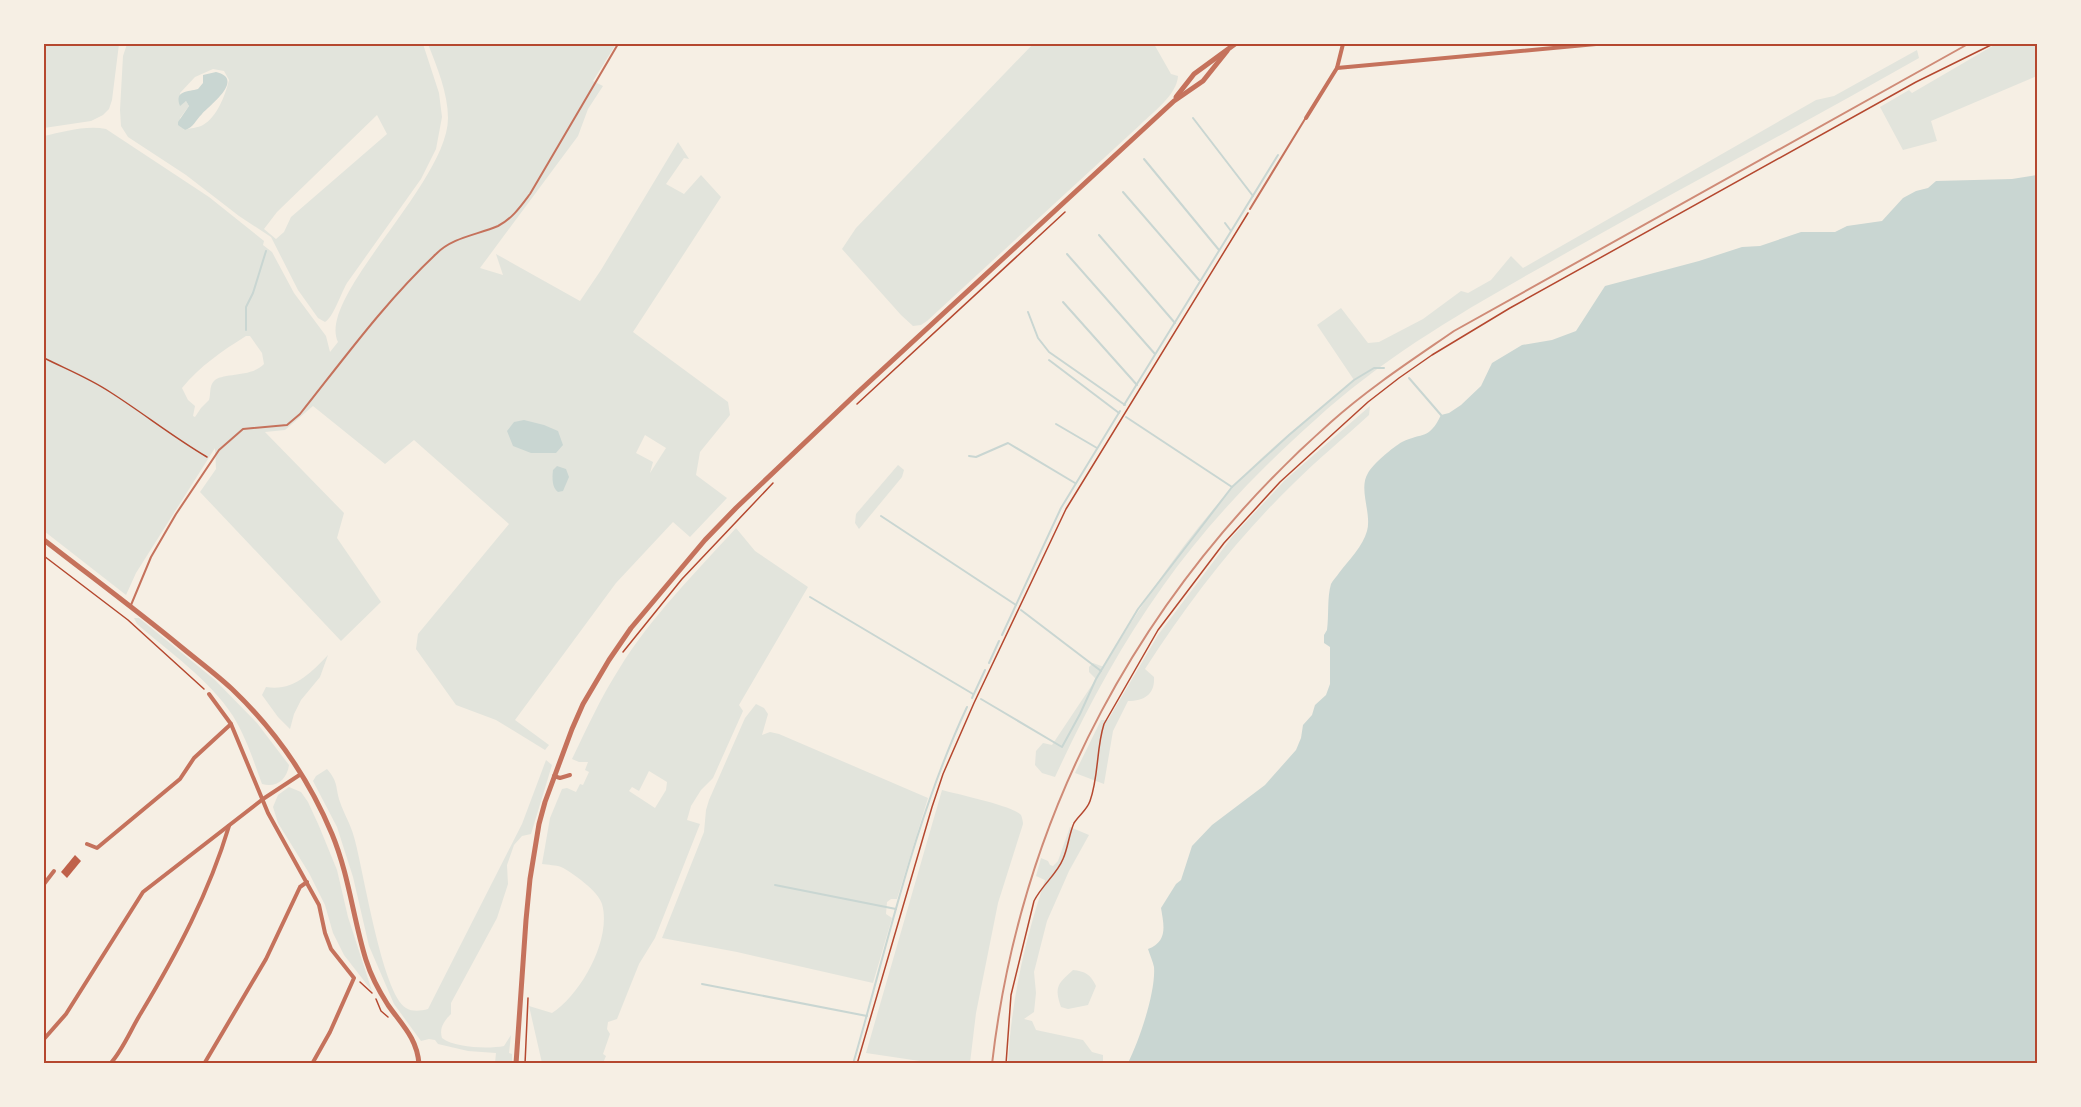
<svg xmlns="http://www.w3.org/2000/svg" width="2081" height="1107" viewBox="0 0 2081 1107" font-family="Georgia,serif">
<style>
.green{fill:#e2e4dc;fill-rule:evenodd}
.water{fill:#c9d6d2}
.lines{fill:none;stroke-linecap:round;stroke-linejoin:round}
.stream{stroke:#c9d6d2;stroke-width:2}
.building{fill:#bf614a}
.path{stroke:#b5482f;stroke-width:1.5}
.service{stroke:#c5725c;stroke-width:2}
.minor{stroke:#c5725c;stroke-width:4}
.tertiary{stroke:#c5725c;stroke-width:5}
.rail{stroke:#cf8b77;stroke-width:2}
.neatline{fill:none;stroke:#b5482f;stroke-width:2}
</style>
<rect width="100%" height="100%" fill="#f6efe4"/>
<g class="green">
<polygon points="44,44 119,44 112,100 109,109 103,115 91,121 44,128"/>
<path d="M 127,44 L 423,44 L 439,93 L 442,117 L 436,149 L 421,179 L 347,283 C 341,293 333,318 325,322 L 318,318 L 298,290 L 271,237 L 239,216 L 186,175 L 128,137 L 121,126 L 120,110 L 123,56 ZM 213,69 L 224,71 L 229,80 C 225,96 217,117 203,125 C 198,128 190,128 184,130 L 180,118 L 189,106 L 186,101 L 182,103 L 180,93 L 195,77 ZM 377,115 L 387,134 L 291,217 L 284,232 L 276,239 L 264,229 L 277,212 Z"/>
<path d="M 428,44 L 616,44 L 593,81 L 603,86 L 588,109 L 578,136 L 480,268 L 503,275 L 496,254 L 580,301 L 601,270 L 678,142 L 689,159 L 684,158 L 666,184 L 684,194 L 701,175 L 721,197 L 633,332 L 728,402 L 730,415 L 700,452 L 696,475 L 727,498 L 690,537 L 673,522 L 616,583 L 515,720 L 549,745 L 545,750 L 496,720 L 456,705 L 416,649 L 418,634 L 509,524 L 414,440 L 385,464 L 313,406 L 285,430 L 265,432 L 344,513 L 337,538 L 381,602 L 341,641 L 200,492 L 216,469 L 215,448 L 136,573 L 126,595 L 44,531 L 44,136 C 63,132 86,125 106,129 L 209,197 L 264,241 L 263,245 L 272,252 L 294,293 L 326,336 L 330,352 L 338,342 C 316,297 448,183 448,118 C 448,93 437,67 428,44 ZM 246,336 L 250,336 L 262,353 L 264,364 C 251,378 222,372 214,381 C 209,386 211,394 209,400 L 201,408 L 195,417 L 193,416 L 195,406 L 188,400 L 182,388 C 200,366 222,351 246,336 ZM 645,435 L 666,448 L 650,473 L 653,462 L 636,453 Z"/>
<path d="M 1033,44 L 1154,44 L 1171,74 L 1178,76 C 1177,95 1153,112 1140,125 L 927,321 L 921,325 L 913,326 L 901,315 L 842,249 L 856,228 Z"/>
<polygon points="1996,44 2037,44 2037,76 1931,121 1937,141 1903,150 1880,107 1909,90 1912,93"/>
<path d="M 1917,50 L 1919,58 C 1805,123 1689,184 1575,248 C 1485,299 1392,349 1315,420 C 1259,470 1206,525 1163,586 C 1120,646 1086,710 1055,777 L 1042,773 L 1035,765 L 1036,751 L 1043,743 L 1052,745 L 1096,679 L 1089,672 L 1089,667 L 1093,663 L 1104,667 C 1141,604 1182,543 1231,489 C 1267,449 1314,414 1354,380 L 1317,325 L 1341,308 L 1368,343 L 1379,342 L 1423,319 L 1461,291 L 1468,293 L 1491,280 L 1511,256 L 1523,268 L 1816,100 L 1834,96 Z"/>
<path d="M 1370,406 L 1369,415 C 1344,438 1318,459 1294,483 C 1237,538 1188,602 1145,669 L 1154,677 C 1155,694 1145,701 1128,701 L 1113,731 L 1104,784 L 1075,773 L 1101,720 L 1108,720 L 1158,635 L 1232,537 L 1285,480 Z"/>
<polygon points="898,465 904,470 902,477 859,529 855,523 856,514"/>
<path d="M 736,528 L 755,551 L 808,587 L 739,705 L 743,711 L 713,778 L 701,790 L 691,806 L 687,820 L 700,824 L 655,938 L 639,964 L 617,1019 L 608,1022 L 607,1029 L 610,1034 L 603,1054 L 606,1056 L 603,1063 L 542,1063 L 529,1006 L 552,1013 C 581,994 612,939 602,904 C 599,892 572,872 561,867 C 556,865 548,865 542,864 L 550,818 L 562,789 L 567,788 L 576,792 L 580,784 L 583,785 L 589,772 L 585,770 L 588,762 L 579,762 L 572,759 C 587,728 601,697 619,669 C 651,617 695,573 736,528 ZM 649,771 L 667,782 L 666,790 L 655,808 L 629,791 L 632,787 L 639,791 Z"/>
<path d="M 134,618 L 139,618 L 215,680 L 257,723 L 289,765 C 287,780 276,788 262,784 C 254,762 246,737 233,716 C 209,679 169,652 137,624 Z"/>
<path d="M 328,655 L 320,677 L 301,700 L 294,714 L 290,729 L 278,717 L 262,695 L 266,687 C 292,692 311,673 328,655 Z"/>
<polygon points="756,704 764,708 768,714 762,735 770,732 779,734 928,798 897,899 891,899 887,902 886,914 892,918 873,983 737,952 662,938 704,832 706,810 709,800 745,718"/>
<path d="M 546,760 L 552,765 L 531,834 L 522,836 L 514,845 L 507,865 L 508,884 L 497,918 L 451,1003 L 451,1014 C 444,1021 439,1028 442,1038 C 455,1048 489,1049 504,1046 L 511,1035 L 509,1053 L 512,1054 L 512,1063 L 495,1063 L 496,1053 L 468,1051 L 438,1044 L 435,1040 L 429,1039 L 421,1041 L 394,1004 L 369,946 L 353,877 L 337,827 L 313,781 L 316,776 L 327,769 C 339,783 335,787 340,802 C 344,814 351,825 354,837 C 363,867 382,994 406,1008 C 412,1012 421,1011 428,1009 L 522,824 Z"/>
<polygon points="289,787 301,792 308,802 319,826 337,870 348,917 372,991 344,955 333,933 325,905 309,873 278,823 273,807 278,795"/>
<path d="M 942,790 C 956,794 1014,806 1021,815 C 1022,817 1023,822 1023,824 L 998,903 L 976,1013 L 970,1063 L 933,1063 L 866,1053 Z"/>
<path d="M 1070,827 L 1089,835 L 1069,871 L 1047,921 L 1034,972 L 1036,993 L 1034,1012 L 1024,1019 L 1032,1021 L 1036,1030 L 1083,1040 L 1092,1052 L 1103,1055 L 1103,1062 L 1008,1064 C 1011,1001 1025,940 1045,880 L 1036,876 L 1041,858 L 1048,861 L 1050,865 L 1053,866 L 1058,861 Z"/>
<path d="M 1073,970 C 1085,971 1091,975 1096,986 L 1088,1005 L 1068,1009 L 1061,1007 C 1054,986 1058,984 1073,970 Z"/>
</g>
<g class="water">
<path d="M 216,72 C 246,79 209,106 202,114 C 195,121 194,127 185,130 L 178,125 L 178,122 L 189,106 L 186,101 L 180,106 C 174,90 188,92 198,89 L 203,83 L 203,75 Z"/>
<path d="M 2037,175 L 2037,1063 L 1128,1063 C 1139,1041 1156,992 1154,967 C 1153,962 1150,955 1148,949 C 1168,941 1164,926 1161,908 L 1176,884 L 1181,880 L 1192,846 L 1212,825 L 1265,785 L 1296,750 L 1301,738 L 1303,725 L 1312,715 L 1315,705 L 1326,695 L 1330,684 L 1330,647 L 1324,643 L 1324,635 L 1327,630 C 1329,616 1327,597 1331,584 C 1333,580 1337,576 1339,573 C 1349,560 1363,546 1367,531 C 1372,513 1358,489 1368,473 C 1373,464 1393,447 1402,442 C 1423,432 1429,440 1441,415 L 1449,413 L 1461,405 L 1481,386 L 1492,363 L 1522,345 L 1552,340 L 1576,331 L 1605,286 L 1699,261 L 1742,247 L 1760,246 L 1801,232 L 1835,232 L 1847,226 L 1882,221 L 1903,198 L 1916,191 L 1928,188 L 1936,181 L 2012,179 Z"/>
<polygon points="524,420 544,425 558,431 563,445 556,453 531,453 513,446 507,431 514,422"/>
<path d="M 557,466 L 566,469 L 569,477 L 563,491 L 558,492 C 552,488 552,478 553,470 Z"/>
</g>
<g class="lines">
<g class="stream">
<polyline points="1193,118 1253,196"/>
<polyline points="1144,159 1219,250"/>
<polyline points="1123,192 1199,280"/>
<polyline points="1225,223 1231,231"/>
<polyline points="1099,235 1175,323"/>
<polyline points="1067,254 1155,354"/>
<polyline points="1063,302 1137,385"/>
<polyline points="1028,312 1038,338 1049,352 1125,405"/>
<polyline points="246,330 246,307 253,293 266,251"/>
<polyline points="1049,360 1119,413"/>
<polyline points="1409,378 1441,415"/>
<polyline points="1124,405 1278,155"/>
<polyline points="1126,417 1232,487"/>
<polyline points="1056,424 1097,448"/>
<polyline points="969,456 976,457 1008,443 1075,483"/>
<polyline points="881,516 1016,605"/>
<polyline points="810,597 973,694"/>
<polyline points="1021,610 1101,671"/>
<polyline points="1002,635 1061,508 1120,411"/>
<polyline points="989,663 999,641"/>
<polyline points="972,698 985,670"/>
<polyline points="981,699 1062,747 1080,714 1096,679 1138,609 1232,487 1289,435 1354,380 1374,368 1384,368"/>
<polyline points="775,885 896,909"/>
<polyline points="702,984 867,1016"/>
<path d="M 853,1064 C 888,944 914,820 967,707"/>
</g>
</g>
<polygon class="building" points="75,855 81,861 67,878 61,872"/>
<g class="lines">
<g class="path">
<path d="M 44,358 C 66,369 89,378 110,392 C 143,413 173,437 207,457"/>
<polyline points="857,404 1065,212"/>
<polyline points="44,556 128,620 204,689"/>
<polyline points="623,652 682,579 773,483"/>
<polyline points="360,982 372,993"/>
<polyline points="376,999 381,1011 388,1017"/>
<polyline points="525,1064 528,998"/>
<polyline points="857,1064 932,807 943,774 974,703 1066,509 1248,213"/>
<path d="M 1006,1064 L 1011,995 L 1034,901 C 1042,885 1057,874 1063,859 C 1068,848 1069,834 1074,823 C 1079,815 1087,810 1090,801 C 1099,776 1096,749 1104,724 L 1158,630 L 1224,543 L 1280,482 L 1368,402 L 1399,378 L 1432,355 L 1510,308 L 1916,82 L 1993,44"/>
</g>
<g class="service">
<polyline points="1250,209 1305,119"/>
<path d="M 131,605 L 151,557 L 176,514 L 219,450 L 243,429 L 287,425 L 300,414 C 343,360 385,302 436,254 C 453,237 477,235 498,226 C 512,219 521,206 530,194 L 618,44"/>
</g>
<g class="minor">
<polyline points="1337,68 1596,44"/>
<polyline points="1306,118 1337,68 1343,44"/>
<polyline points="209,694 231,724 268,813 319,905 325,933 331,949 354,978 330,1032 312,1064"/>
<polyline points="554,776 560,778 570,775"/>
<polyline points="87,844 97,848 180,779 194,758 231,724"/>
<polyline points="44,884 54,871"/>
<polyline points="44,1039 66,1014 143,892 263,799 301,774"/>
<path d="M 110,1064 C 123,1050 131,1029 141,1013 C 177,953 209,893 229,826"/>
<polyline points="204,1064 266,959 300,887 307,882"/>
</g>
<g class="tertiary">
<polyline points="1176,97 1194,74 1235,44"/>
<path d="M 44,540 C 89,575 135,609 180,646 C 197,660 216,674 232,689 C 275,730 309,779 332,834 C 349,875 353,918 366,960 C 371,976 379,991 388,1005 C 402,1025 417,1038 419,1064"/>
<polyline points="516,1064 526,920 530,879 539,824 545,802 572,729 583,704 609,660 631,628 705,540 736,508 856,394 1174,101 1203,81 1227,51"/>
</g>
<path class="rail" d="M 992,1064 C 1021,812 1142,589 1331,422 C 1369,388 1412,360 1454,331 L 1968,44"/>
</g>
<rect width="2081" height="1107" fill="none" stroke="#f6efe4" stroke-width="90"/>
<rect x="45" y="45" width="1991" height="1017" class="neatline"/>
</svg>
